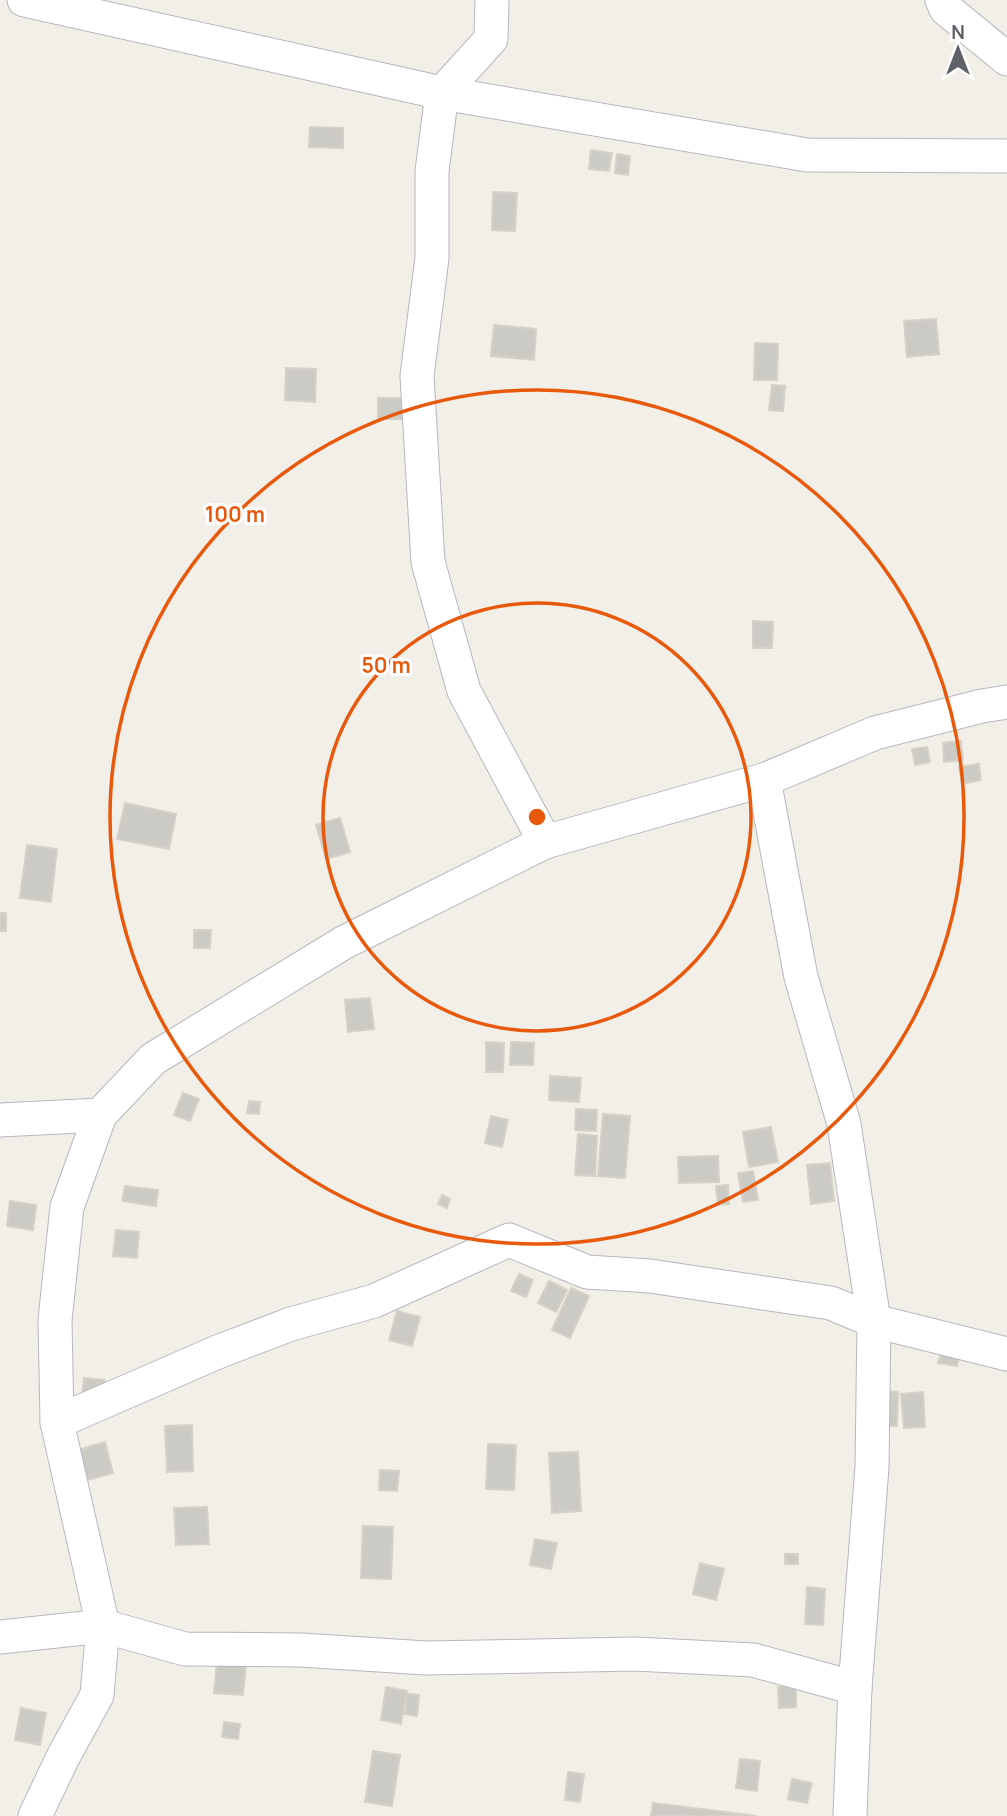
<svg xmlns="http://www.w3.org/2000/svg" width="1007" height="1816" viewBox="0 0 1007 1816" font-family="Manrope,sans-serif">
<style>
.building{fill:#cccac5;stroke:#d6d1c6;stroke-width:2}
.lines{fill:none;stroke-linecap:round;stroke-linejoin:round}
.minor-casing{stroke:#b5b8bc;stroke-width:35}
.minor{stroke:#fff;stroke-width:33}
.ring{fill:none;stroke:#e8590c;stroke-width:3.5}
.centre{fill:#e8590c;stroke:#fff;stroke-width:3.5}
.ring-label{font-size:21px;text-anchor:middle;font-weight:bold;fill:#e8590c;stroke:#fff;stroke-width:6;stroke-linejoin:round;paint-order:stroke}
</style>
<rect width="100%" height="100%" fill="#f1efe8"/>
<g class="building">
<polygon points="310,127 343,128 343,148 309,147"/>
<polygon points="591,150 612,153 609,171 589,169"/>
<polygon points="617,154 630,156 628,175 615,173"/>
<polygon points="493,192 517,193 515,231 492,230"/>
<polygon points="936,319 939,354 907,357 904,321"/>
<polygon points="494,325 536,329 534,360 491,356"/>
<polygon points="755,343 778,344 777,380 754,380"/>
<polygon points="286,368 316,369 315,402 285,400"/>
<polygon points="772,385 785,386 783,411 769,410"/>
<rect x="378" y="398" width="32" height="21"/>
<polygon points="753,621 773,622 772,648 753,648"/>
<polygon points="961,741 963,760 944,762 943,743"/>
<polygon points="927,747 930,762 915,765 912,749"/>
<polygon points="979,764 981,780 962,784 959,767"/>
<polygon points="125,803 176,814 169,849 117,839"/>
<polygon points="340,818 350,852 326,859 316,825"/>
<polygon points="27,845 57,849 51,902 20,898"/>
<rect x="0" y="913" width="6" height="18"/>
<polygon points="194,930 211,930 210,948 194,948"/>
<polygon points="370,998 374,1029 348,1032 345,1000"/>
<polygon points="486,1042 504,1043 503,1072 486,1072"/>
<polygon points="511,1042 534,1043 533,1065 510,1065"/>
<polygon points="550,1076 581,1078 579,1102 549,1100"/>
<polygon points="183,1093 199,1099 190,1121 174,1115"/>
<polygon points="249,1101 260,1102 259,1114 247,1113"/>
<polygon points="576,1109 597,1110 596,1131 575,1130"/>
<polygon points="603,1114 630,1116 625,1178 598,1176"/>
<polygon points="491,1116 508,1120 502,1147 485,1143"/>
<polygon points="771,1127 778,1162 749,1167 743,1132"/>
<polygon points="578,1134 597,1136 595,1176 575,1175"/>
<polygon points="718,1156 719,1182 679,1183 678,1157"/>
<polygon points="830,1163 834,1201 811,1204 807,1165"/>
<polygon points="753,1171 758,1200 743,1202 738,1173"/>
<polygon points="728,1185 729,1204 718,1205 716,1186"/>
<polygon points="125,1186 158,1190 156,1206 122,1201"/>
<polygon points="442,1195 450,1199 447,1208 438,1204"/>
<polygon points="10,1201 36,1205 33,1230 7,1226"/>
<polygon points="116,1230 139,1232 137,1258 113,1256"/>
<polygon points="519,1274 533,1280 526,1297 511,1291"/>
<polygon points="549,1281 567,1290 556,1312 538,1303"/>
<polygon points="571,1288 589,1296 570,1338 552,1330"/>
<polygon points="397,1311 420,1317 412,1346 389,1340"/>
<polygon points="941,1353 959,1357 957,1366 938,1363"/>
<polygon points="84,1378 105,1380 103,1398 82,1396"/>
<polygon points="877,1391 898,1392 897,1426 877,1426"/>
<polygon points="923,1392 925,1427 904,1428 901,1394"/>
<polygon points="192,1425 193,1471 167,1472 165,1426"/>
<polygon points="105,1442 113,1473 84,1481 75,1451"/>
<polygon points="488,1444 516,1445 514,1490 486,1489"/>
<polygon points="578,1452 581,1511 552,1513 549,1453"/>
<polygon points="380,1470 399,1471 397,1491 379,1490"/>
<polygon points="207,1507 209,1544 176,1545 174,1508"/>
<polygon points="363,1526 393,1527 391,1579 361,1578"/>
<polygon points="535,1539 557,1543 551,1569 530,1565"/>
<rect x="785" y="1554" width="13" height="10"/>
<polygon points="700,1563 724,1569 716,1600 693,1594"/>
<polygon points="807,1587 825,1589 823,1625 805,1624"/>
<polygon points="217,1661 246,1664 243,1695 214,1693"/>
<polygon points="386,1687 407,1691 401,1724 381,1720"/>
<polygon points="778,1687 796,1687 796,1707 779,1708"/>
<polygon points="407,1694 419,1695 417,1716 405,1714"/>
<polygon points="21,1708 46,1713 40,1745 15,1740"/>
<polygon points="224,1722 240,1724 238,1739 222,1737"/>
<polygon points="373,1751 400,1755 392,1806 365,1802"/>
<polygon points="740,1759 760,1761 757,1791 736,1788"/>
<polygon points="568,1772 584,1774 580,1802 565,1800"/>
<polygon points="792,1779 812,1783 807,1803 788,1799"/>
<polygon points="653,1803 757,1816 651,1816"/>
</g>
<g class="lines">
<g class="minor-casing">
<g id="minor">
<polyline points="24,0 442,93 807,155 1007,156"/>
<polyline points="492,0 491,39 442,93 432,171 432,258 417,376 428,562 464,691 545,842"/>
<polyline points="942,0 946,9 1007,59"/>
<polyline points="764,780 801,977 844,1124 874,1321 872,1467 855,1688 850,1816"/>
<polyline points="0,1120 100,1115"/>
<polyline points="57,1422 220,1351 291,1324 374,1301 509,1240 587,1272 650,1276 831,1303 874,1321 1007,1354"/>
<polyline points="0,1637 103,1626 185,1649 301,1650 426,1658 635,1654 753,1660 855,1688"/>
<polyline points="35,1816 63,1757 97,1695 103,1626 57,1422 55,1320 67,1207 100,1115 153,1059 343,943 545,842 764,780 875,733 982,706 1007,702"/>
</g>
</g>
<use href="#minor" class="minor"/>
</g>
<g class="ring">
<circle cx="537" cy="817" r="214"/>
<circle cx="537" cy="817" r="427"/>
</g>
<circle cx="537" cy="817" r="10" class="centre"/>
<g class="ring-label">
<text x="235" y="522">100 m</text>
<text x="386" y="673">50 m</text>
</g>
<g transform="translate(958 49)" stroke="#ffffff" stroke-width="5" paint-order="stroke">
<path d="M0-5L12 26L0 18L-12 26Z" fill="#5f6368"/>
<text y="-10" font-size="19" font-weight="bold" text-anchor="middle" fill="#5f6368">N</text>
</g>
</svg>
